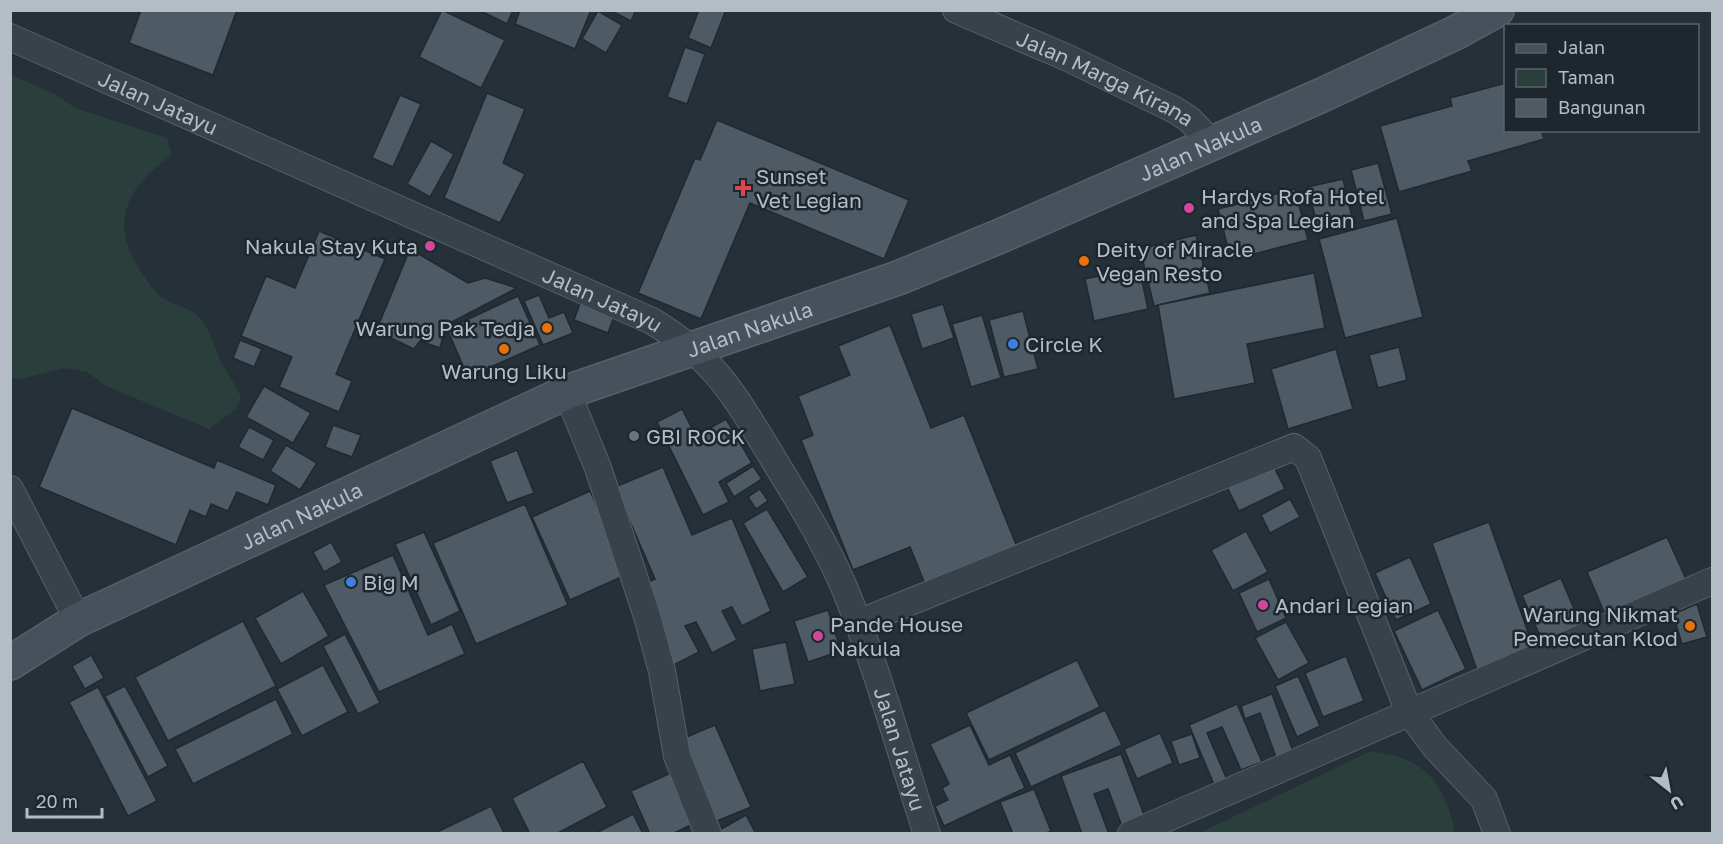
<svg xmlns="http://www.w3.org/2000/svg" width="1723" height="844" viewBox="0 0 1723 844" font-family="'Golos Text',sans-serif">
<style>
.green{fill:#2a3e3c}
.building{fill:#4e5b64;stroke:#202930;stroke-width:1.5}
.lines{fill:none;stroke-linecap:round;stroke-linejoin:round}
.street-casing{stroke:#576067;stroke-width:28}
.secondary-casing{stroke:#576067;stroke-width:36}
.street{stroke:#38424a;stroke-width:26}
.secondary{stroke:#47515c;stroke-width:33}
.health-dot{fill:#e0444e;stroke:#1e272e;stroke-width:2}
.hotel-dot{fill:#d1479c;stroke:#1e272e;stroke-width:2}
.food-dot{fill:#e8710a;stroke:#1e272e;stroke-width:2}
.shop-dot{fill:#3f7fe0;stroke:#1e272e;stroke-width:2}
.worship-dot{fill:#6b7280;stroke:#1e272e;stroke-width:2}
.labels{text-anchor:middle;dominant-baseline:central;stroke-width:5;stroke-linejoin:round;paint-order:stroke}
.street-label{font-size:21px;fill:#b4bdc5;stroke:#1e272e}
.poi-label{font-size:21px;fill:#b4bdc5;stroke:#1e272e;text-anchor:start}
</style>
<rect width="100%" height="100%" fill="#253039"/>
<g class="green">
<path d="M 11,75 L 55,94 L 75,108 L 167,138 L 172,155 C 128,186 108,221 140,270 C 145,277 150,286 156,292 C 166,304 184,305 196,314 C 208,324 214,344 219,358 C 225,372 236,383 241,398 L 236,409 L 209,429 L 106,386 L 87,372 L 64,368 L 21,379 L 11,378 Z"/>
<path d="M 1369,752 C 1423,755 1445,782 1455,833 L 1199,833 Z"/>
</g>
<g class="building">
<polygon points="141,10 237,10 213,75 129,43"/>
<polygon points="442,10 505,40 481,88 419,57"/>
<polygon points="479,10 513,10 507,24"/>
<polygon points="520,10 591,10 575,49 515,24"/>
<polygon points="610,10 636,10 631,21"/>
<polygon points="699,10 726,10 711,48 688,38"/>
<polygon points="598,11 622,25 606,53 582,39"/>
<polygon points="685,47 705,54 687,104 667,97"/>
<polygon points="1506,83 1506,130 1541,130 1544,139 1468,161 1472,171 1399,192 1380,126 1452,106 1450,98"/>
<polygon points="487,93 525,109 503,163 525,174 500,223 444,198"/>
<polygon points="400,95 421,104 393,167 372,158"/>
<polygon points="717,120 909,200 884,259 750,203 701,319 638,293 695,158 700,160"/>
<polygon points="431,141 454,154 430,197 407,184"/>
<polygon points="1378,163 1392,214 1364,221 1351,170"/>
<polygon points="1343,179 1352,217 1317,225 1308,187"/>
<polygon points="1295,189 1308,240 1231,260 1218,209"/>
<polygon points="1397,218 1423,317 1345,338 1319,239"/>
<polygon points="319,231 385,259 336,374 352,381 339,412 279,387 292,357 241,336 266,276 295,288"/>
<polygon points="1196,235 1210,293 1154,306 1140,249"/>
<polygon points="410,249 468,283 485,278 517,288 446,325 440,348 420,341 414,349 376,331"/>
<polygon points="1139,267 1148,309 1094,321 1085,279"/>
<polygon points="1314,273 1325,328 1247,344 1255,383 1174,399 1158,305"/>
<polygon points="539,295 549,318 564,312 573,333 543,345 524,301"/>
<polygon points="518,296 540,345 468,377 447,329"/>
<polygon points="581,301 615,314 608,333 574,320"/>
<polygon points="943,304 954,338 922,349 911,314"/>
<polygon points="1023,311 1038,369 1004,377 989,320"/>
<polygon points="982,315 1001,378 971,387 952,324"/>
<polygon points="890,325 931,428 964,415 1017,547 925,584 910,547 853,570 801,440 813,435 798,396 850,375 838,346"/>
<polygon points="240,340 262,349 254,367 233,358"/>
<polygon points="1399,347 1407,380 1378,388 1369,355"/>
<polygon points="1336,349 1353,409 1288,429 1271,369"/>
<polygon points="264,386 311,413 293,443 246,417"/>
<polygon points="72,408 214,468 217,460 276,485 268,505 237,492 228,511 211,504 206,517 190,510 176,545 39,487"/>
<polygon points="682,409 696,436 726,419 752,463 719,482 729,502 703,515 657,422"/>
<polygon points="333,425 361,435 352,457 325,447"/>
<polygon points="249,427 274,440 263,460 238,447"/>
<polygon points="286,445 317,463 300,490 270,471"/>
<polygon points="517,450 534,493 507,503 490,461"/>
<polygon points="1273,465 1285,489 1239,511 1227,487"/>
<polygon points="753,466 762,479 734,497 726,483"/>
<polygon points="663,467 692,535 732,518 771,611 742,626 732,607 722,611 737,640 712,653 696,622 685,626 699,652 672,666 648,582 655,579 615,487"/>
<polygon points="760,489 768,501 756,509 748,497"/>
<polygon points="590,491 628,574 570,600 532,517"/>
<polygon points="1290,499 1300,517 1270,533 1261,515"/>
<polygon points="525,504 568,605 476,644 433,543"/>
<polygon points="767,509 808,577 783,592 743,523"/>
<polygon points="1489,522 1535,652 1478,673 1432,543"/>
<polygon points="1246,531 1268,572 1233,591 1211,550"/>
<polygon points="424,532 460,611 431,625 395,544"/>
<polygon points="1667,537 1686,579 1605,614 1587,572"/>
<polygon points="331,542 342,562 324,572 313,552"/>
<polygon points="393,555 428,635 452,624 465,654 379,692 324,585"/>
<polygon points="1410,557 1431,604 1396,620 1375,573"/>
<polygon points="1561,578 1582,628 1544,645 1522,595"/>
<polygon points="1269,579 1286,618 1257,632 1239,593"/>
<polygon points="303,591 329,636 281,664 255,618"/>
<polygon points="1697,604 1707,637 1682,644 1673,614"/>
<polygon points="828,610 841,651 808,662 794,621"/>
<polygon points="1438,610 1466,669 1422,690 1394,631"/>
<polygon points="243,621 276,686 168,741 135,677"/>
<polygon points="1286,622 1309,663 1278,680 1255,638"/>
<polygon points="345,634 380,703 358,714 323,646"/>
<polygon points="786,642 795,684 760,691 752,649"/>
<polygon points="91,655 104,678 85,689 72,666"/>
<polygon points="1346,656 1364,701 1323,717 1305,673"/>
<polygon points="1077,660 1100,707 989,760 966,713"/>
<polygon points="323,665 348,712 302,736 277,689"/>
<polygon points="1298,676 1320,726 1297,737 1275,686"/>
<polygon points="125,686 168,766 148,777 105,696"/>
<polygon points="98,687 157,801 128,816 69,702"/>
<polygon points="1272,694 1294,754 1277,760 1260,713 1245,719 1241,706"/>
<polygon points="276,699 293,734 193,784 175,749"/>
<polygon points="1237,704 1262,762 1241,770 1222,727 1207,733 1228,782 1215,787 1189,725"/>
<polygon points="1105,710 1122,745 1031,787 1015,753"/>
<polygon points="715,725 751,807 712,823 677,741"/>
<polygon points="970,725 989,765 1010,755 1025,788 944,826 935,806 948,800 942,788 949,784 930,744"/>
<polygon points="1160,733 1173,763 1137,779 1124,749"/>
<polygon points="1192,734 1200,758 1179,765 1171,741"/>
<polygon points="1121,754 1146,820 1123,829 1108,789 1094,794 1109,834 1082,834 1061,776"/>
<polygon points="583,761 607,807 556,834 530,834 512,798"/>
<polygon points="673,772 695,823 672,834 650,834 631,791"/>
<polygon points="1034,789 1051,831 1045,834 1013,834 1000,802"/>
<polygon points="491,806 504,833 433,834"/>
<polygon points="633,814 643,834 594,834"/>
<polygon points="746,815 756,834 717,834 716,832"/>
</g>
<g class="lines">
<g class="street-casing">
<g id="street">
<path id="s1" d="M 956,10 L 1068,58 L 1175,110 L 1189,119 L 1212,143"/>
<path id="s2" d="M 10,37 L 652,321 C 716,360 733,393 771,455 C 797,498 824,540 844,587 C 877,666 900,752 927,834"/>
<polyline points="567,392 598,468 647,616 662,671 677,756 708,834"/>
<polyline points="10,489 78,620"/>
<polyline points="858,623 1294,447 1308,458 1409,712 1435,747 1484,799 1497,834"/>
<polyline points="1131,834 1712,581"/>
</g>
</g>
<g class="secondary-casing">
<g id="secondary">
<path id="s3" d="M 10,663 L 78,620 L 567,392 L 898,278 L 998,237 L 1320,96 L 1455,33 L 1497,10"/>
</g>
</g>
<use href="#street" class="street"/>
<use href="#secondary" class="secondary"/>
</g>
<path class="health-dot" d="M740 179h6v6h6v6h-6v6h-6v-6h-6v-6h6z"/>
<g class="hotel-dot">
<circle cx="1189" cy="208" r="6"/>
<circle cx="430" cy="246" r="6"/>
<circle cx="1263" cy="605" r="6"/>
<circle cx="818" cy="636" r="6"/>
</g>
<g class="food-dot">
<circle cx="1084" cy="261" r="6"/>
<circle cx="547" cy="328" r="6"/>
<circle cx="504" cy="349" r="6"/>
<circle cx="1690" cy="626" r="6"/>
</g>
<g class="shop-dot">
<circle cx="1013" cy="344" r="6"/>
<circle cx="351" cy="582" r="6"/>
</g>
<circle class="worship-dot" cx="634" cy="436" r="6"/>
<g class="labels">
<g class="street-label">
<text stroke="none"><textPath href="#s1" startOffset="164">Jalan Marga Kirana</textPath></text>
<text stroke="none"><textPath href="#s2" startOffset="162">Jalan Jatayu</textPath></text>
<text stroke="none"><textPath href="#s3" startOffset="1299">Jalan Nakula</textPath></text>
<text stroke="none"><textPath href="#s2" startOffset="648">Jalan Jatayu</textPath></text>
<text stroke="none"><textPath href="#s3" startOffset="813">Jalan Nakula</textPath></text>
<text stroke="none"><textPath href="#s3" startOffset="327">Jalan Nakula</textPath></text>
<text stroke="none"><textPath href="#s2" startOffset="1206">Jalan Jatayu</textPath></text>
</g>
<g class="poi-label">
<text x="756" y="176">Sunset<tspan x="756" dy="24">Vet Legian</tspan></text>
<text x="1201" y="196">Hardys Rofa Hotel<tspan x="1201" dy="24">and Spa Legian</tspan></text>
<text x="418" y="246" text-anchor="end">Nakula Stay Kuta</text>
<text x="1096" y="249">Deity of Miracle<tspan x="1096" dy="24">Vegan Resto</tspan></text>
<text x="535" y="328" text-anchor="end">Warung Pak Tedja</text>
<text x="1025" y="344">Circle K</text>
<text x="504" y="371" text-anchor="middle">Warung Liku</text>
<text x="646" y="436">GBI ROCK</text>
<text x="363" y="582">Big M</text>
<text x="1275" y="605">Andari Legian</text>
<text x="1678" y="614" text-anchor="end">Warung Nikmat<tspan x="1678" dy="24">Pemecutan Klod</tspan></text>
<text x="830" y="624">Pande House<tspan x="830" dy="24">Nakula</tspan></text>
</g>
</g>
<rect width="1723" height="844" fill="none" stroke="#b4bdc5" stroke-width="24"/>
<rect x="1504" y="24" width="195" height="108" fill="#1e272e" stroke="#5a636a" stroke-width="1.5"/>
<rect x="1516" y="44" width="30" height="9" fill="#47515c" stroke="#5a636a" stroke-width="1.5"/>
<text x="1558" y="54" font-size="18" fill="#b4bdc5">Jalan</text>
<rect x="1516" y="69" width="30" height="18" fill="#2a3e3c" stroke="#5a636a" stroke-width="1.5"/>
<text x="1558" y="84" font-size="18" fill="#b4bdc5">Taman</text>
<rect x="1516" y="99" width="30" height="18" fill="#4e5b64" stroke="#5a636a" stroke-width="1.5"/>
<text x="1558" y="114" font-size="18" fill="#b4bdc5">Bangunan</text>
<g transform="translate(1669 790) rotate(149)" stroke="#1e272e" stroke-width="4.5" paint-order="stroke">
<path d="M0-4.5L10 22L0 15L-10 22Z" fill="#b4bdc5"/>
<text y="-9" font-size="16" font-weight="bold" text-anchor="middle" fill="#b4bdc5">U</text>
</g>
<path d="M27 808v9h75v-9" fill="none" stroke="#b4bdc5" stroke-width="3"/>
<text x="36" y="808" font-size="18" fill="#b4bdc5" stroke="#1e272e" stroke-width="4.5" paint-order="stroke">20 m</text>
</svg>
